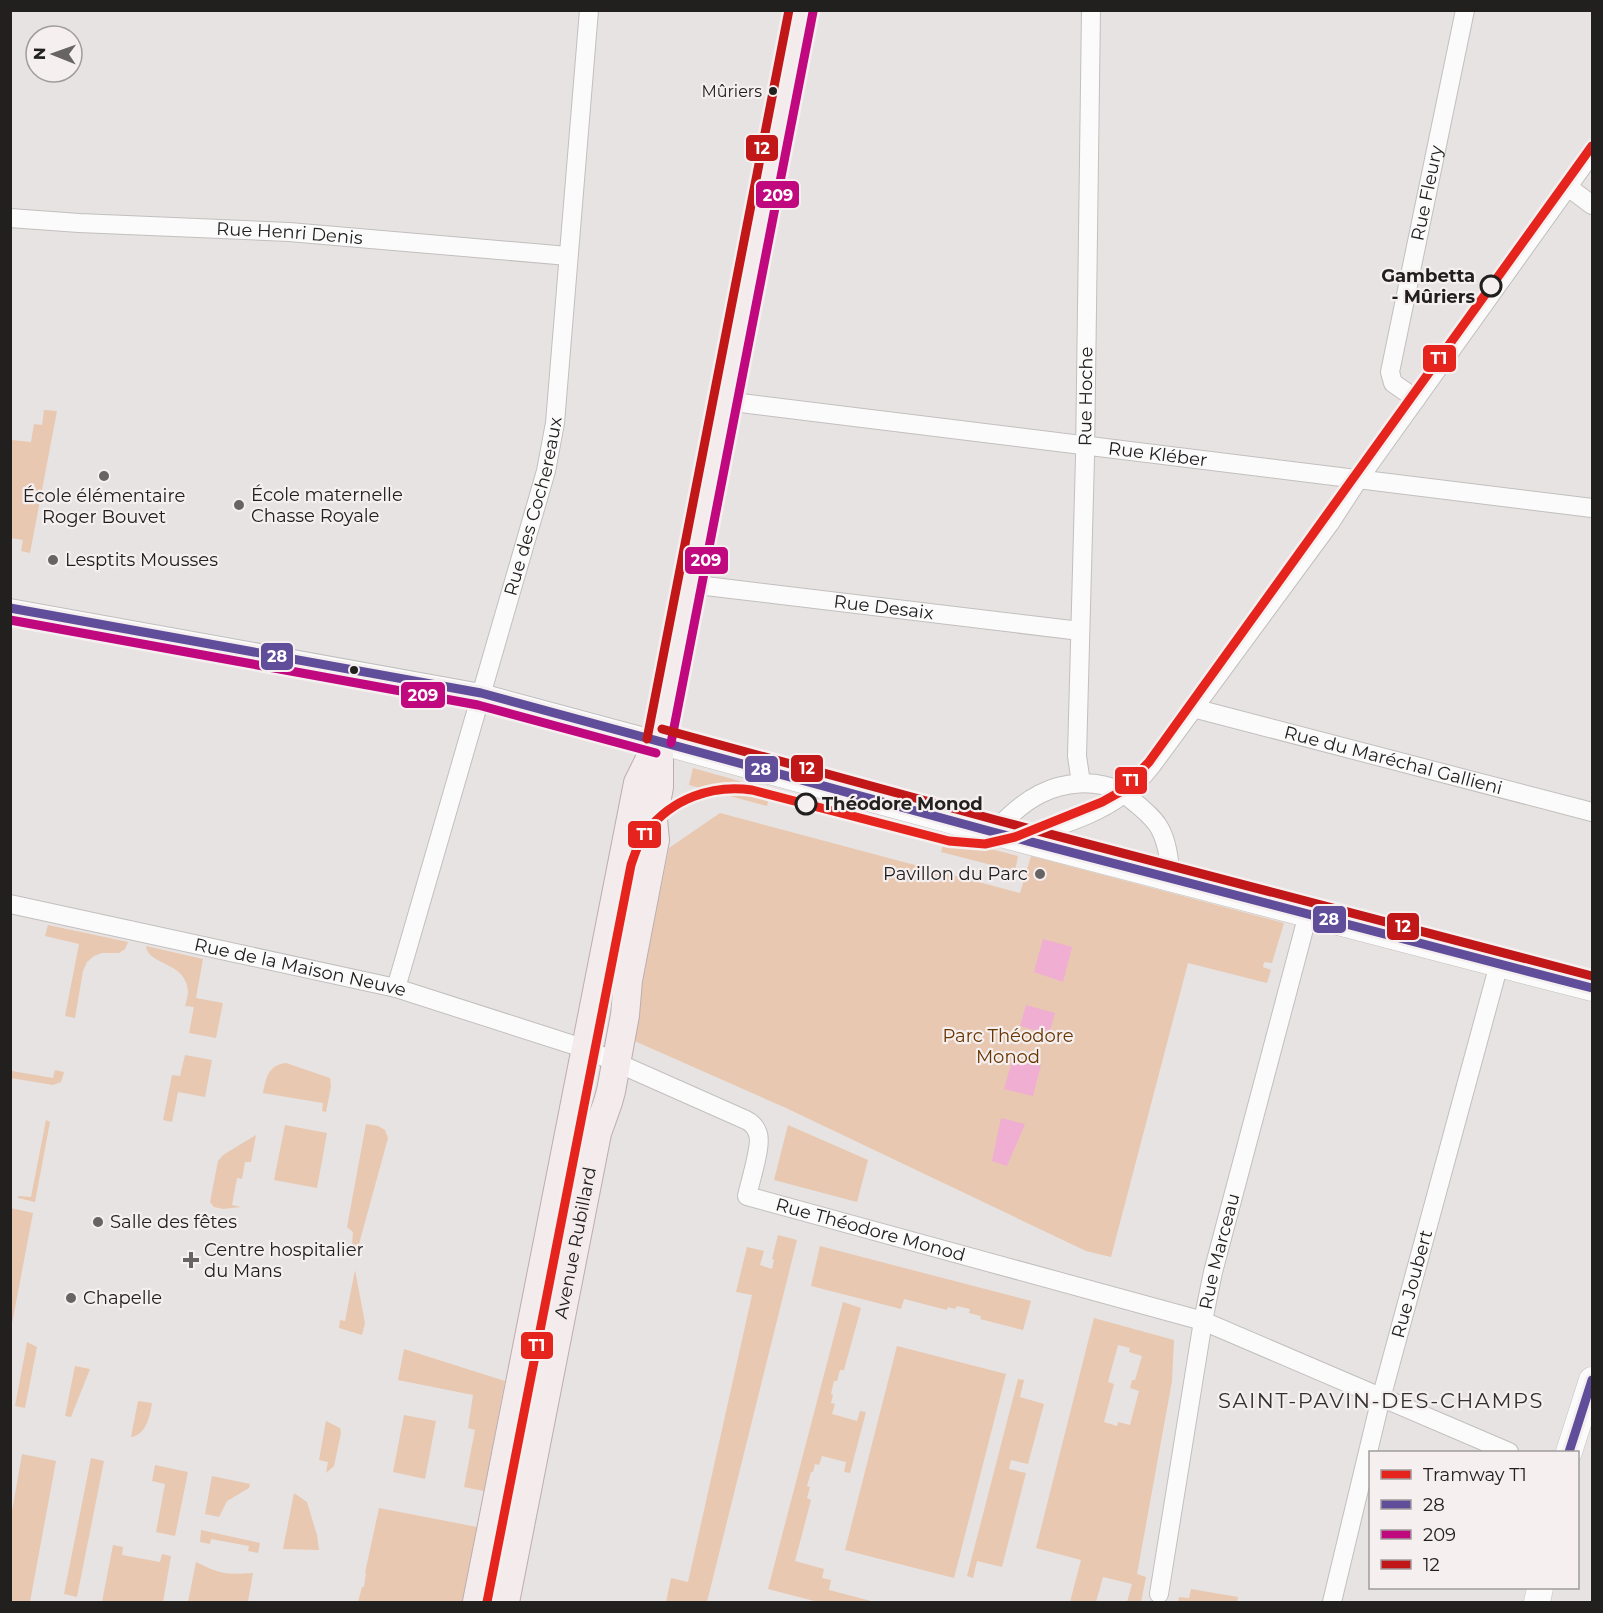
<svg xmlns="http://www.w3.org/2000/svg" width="1603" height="1613" viewBox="0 0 1603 1613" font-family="Montserrat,sans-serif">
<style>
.green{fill:#e8c8b0;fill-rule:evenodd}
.water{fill:#f0aed3}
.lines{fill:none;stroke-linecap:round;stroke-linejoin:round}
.street-casing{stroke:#c2bfbe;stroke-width:20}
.secondary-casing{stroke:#c2bfbe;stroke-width:27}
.primary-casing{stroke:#bcadaf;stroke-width:30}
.street{stroke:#fbfbfb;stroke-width:18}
.secondary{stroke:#fbfbfb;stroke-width:26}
.primary{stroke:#f4ebed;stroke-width:28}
.bus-1-casing{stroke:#f5efef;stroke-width:14}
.bus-2-casing{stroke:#f5efef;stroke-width:14}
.bus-3-casing{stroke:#f5efef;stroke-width:14}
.bus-1{stroke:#614e9b;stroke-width:9}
.bus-2{stroke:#c0087f;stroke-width:9}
.bus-3{stroke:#c11718;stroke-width:9}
.tram-1-casing{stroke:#f5efef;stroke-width:14}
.tram-1{stroke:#e5251d;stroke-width:9}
.bus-dot{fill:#22201f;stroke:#f5efef;stroke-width:2}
.stop-dot{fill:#f5efef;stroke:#22201f;stroke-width:3}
.poi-dot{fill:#676463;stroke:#f5efef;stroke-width:2}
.labels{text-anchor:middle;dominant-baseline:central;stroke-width:4.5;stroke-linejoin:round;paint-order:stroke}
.bus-label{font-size:16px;fill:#22201f;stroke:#f5efef;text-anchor:end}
.street-label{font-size:18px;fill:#22201f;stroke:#f5efef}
.stop-label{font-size:18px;font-weight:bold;fill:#22201f;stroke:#f5efef;text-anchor:end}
.poi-label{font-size:18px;fill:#22201f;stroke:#f5efef;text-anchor:start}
.park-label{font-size:18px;fill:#6a3500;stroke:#f5efef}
.quarter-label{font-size:21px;letter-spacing:1.5px;fill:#363131;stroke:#f5efef}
.line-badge{stroke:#f5efef;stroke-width:2}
.badge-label{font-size:16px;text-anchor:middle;font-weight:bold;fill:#fff}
</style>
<rect width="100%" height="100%" fill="#e7e3e2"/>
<g class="green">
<polygon points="44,410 57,411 30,553 21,551 23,540 11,538 11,440 31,442 34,424 42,425"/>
<polygon points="693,768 771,790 767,806 689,785"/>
<polygon points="720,813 1020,893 1031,856 1284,923 1272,963 1264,962 1263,967 1271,970 1267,983 1188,963 1111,1257 1086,1251 786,1108 630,1039 669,848"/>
<polygon points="945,837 1018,856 1015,871 941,852"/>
<polygon points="48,925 128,942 125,949 119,953 102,953 94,956 87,962 83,971 75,1018 65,1016 79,944 45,936"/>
<path d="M 146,946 L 203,959 L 196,998 L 223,1003 L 216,1038 L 189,1033 L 194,1007 L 185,1006 C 186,1002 188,996 188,992 C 187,961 148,966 146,946 Z"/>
<polygon points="185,1055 212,1060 205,1097 178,1092 172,1122 163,1120 172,1075 180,1076"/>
<path d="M 286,1063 L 330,1078 L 331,1086 L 326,1112 L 322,1111 L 323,1103 L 263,1093 C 266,1078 268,1065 286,1063 Z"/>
<polygon points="10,1067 12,1067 12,1071 53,1078 55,1070 64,1072 61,1082 53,1085 11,1078"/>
<polygon points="46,1120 50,1122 35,1202 18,1198 18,1196 31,1197"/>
<polygon points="366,1124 378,1126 385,1130 388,1138 356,1255 336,1252 345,1251 352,1246 353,1232 347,1227"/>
<polygon points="285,1125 327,1133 317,1188 274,1180"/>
<polygon points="788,1125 868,1160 857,1202 774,1180"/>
<polygon points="256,1135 251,1162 245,1162 242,1179 237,1178 232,1205 241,1207 223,1209 214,1207 210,1202 218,1161 223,1155"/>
<polygon points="11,1208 33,1213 11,1329 10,1208"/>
<polygon points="778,1235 797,1240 707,1602 666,1602 671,1578 688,1582 752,1295 736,1292 747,1247 764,1251 760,1265 772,1269 774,1260 772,1259"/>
<polygon points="820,1246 1031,1301 1023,1330 980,1319 981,1316 969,1313 970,1309 957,1306 955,1309 948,1307 947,1310 904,1299 901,1309 811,1286"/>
<polygon points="355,1270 365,1323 362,1335 339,1328 340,1320 345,1321"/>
<polygon points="843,1302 861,1308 844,1370 840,1370 837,1381 834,1381 831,1394 833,1395 831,1403 835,1404 832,1414 857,1421 860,1411 866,1412 850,1473 844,1472 846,1462 822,1456 819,1465 815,1464 813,1472 811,1472 807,1486 810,1487 807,1498 811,1500 795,1561 824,1569 822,1578 831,1580 829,1590 871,1601 871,1602 818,1602 768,1589"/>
<path d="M 1094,1318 L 1174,1340 L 1172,1381 L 1137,1574 L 1146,1577 L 1141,1602 L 1127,1602 L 1132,1584 L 1103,1577 L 1096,1602 L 1070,1602 L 1081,1560 L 1036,1548 ZM 1118,1345 L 1130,1348 L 1129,1352 L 1142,1356 L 1135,1380 L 1132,1380 L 1130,1388 L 1139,1391 L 1130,1425 L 1118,1422 L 1117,1426 L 1104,1422 L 1114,1384 L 1108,1382 Z"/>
<polygon points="27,1342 37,1347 25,1408 15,1406"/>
<polygon points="897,1346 1006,1374 954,1578 845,1550"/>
<polygon points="404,1349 505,1381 484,1491 464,1487 475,1430 468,1428 473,1395 398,1380"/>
<polygon points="75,1366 90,1369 71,1417 65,1416"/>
<polygon points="1018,1379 1024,1380 1020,1397 1044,1404 1028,1464 1011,1460 1009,1469 1026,1473 1002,1567 977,1561 973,1578 967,1576"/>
<path d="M 138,1401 L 152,1403 C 150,1416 146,1435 131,1437 Z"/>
<polygon points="404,1415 436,1421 425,1479 393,1472"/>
<polygon points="326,1421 340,1428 341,1433 334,1466 326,1473 328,1462 319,1460"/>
<polygon points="22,1454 56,1461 30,1602 11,1602 11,1517"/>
<polygon points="91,1458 104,1461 77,1597 64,1594"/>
<polygon points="155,1465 188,1472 175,1536 156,1532 165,1484 152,1481"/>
<polygon points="212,1476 250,1484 249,1488 227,1501 219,1517 205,1514"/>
<polygon points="294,1493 307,1502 317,1535 319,1550 283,1549"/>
<polygon points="379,1508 477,1527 462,1602 358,1602 362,1587 364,1587 366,1573 365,1573"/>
<polygon points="201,1530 260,1543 258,1553 248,1551 249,1546 211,1539 210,1544 200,1542"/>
<polygon points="113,1545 123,1547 122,1555 160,1562 162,1554 171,1556 163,1602 102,1602"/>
<path d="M 196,1562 C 220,1574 227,1575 253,1573 L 248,1602 L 188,1602 Z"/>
<polygon points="1191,1589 1238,1597 1237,1602 1178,1602 1179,1597 1189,1598"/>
</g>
<g class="water">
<polygon points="1043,939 1072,947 1063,982 1034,972"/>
<polygon points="1026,1005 1055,1013 1049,1034 1020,1026"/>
<polygon points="1012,1061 1041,1065 1033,1096 1004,1089"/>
<polygon points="1001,1118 1025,1124 1007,1166 992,1161"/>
</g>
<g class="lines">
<g class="street-casing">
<g id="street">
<polyline points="1568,187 1592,205"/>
<path id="s1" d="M 10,218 L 79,223 L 289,232 L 568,256"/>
<path id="s2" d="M 1416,399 L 1393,383 L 1390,372 L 1465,10"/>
<path id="s3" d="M 725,401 L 1592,508"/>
<path id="s4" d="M 689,584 L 1080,631"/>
<polyline points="10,608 481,693 659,741"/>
<path id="s5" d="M 1193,708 L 1592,812"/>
<path id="s6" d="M 1081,783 L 1077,756 L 1085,457 L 1091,10"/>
<path d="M 993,832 C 1007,818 1022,803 1040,794 C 1063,782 1095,779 1120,791 C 1126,795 1133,801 1138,805 C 1146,812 1155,819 1160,829 C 1168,844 1169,861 1171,878"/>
<path d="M 1022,839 C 1055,826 1093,817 1122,795 C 1134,787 1143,776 1152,765 L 1330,523 L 1358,480 L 1592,153"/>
<path id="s7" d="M 10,904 L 396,988 L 586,1049 L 746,1120 C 752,1123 756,1127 758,1134 C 762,1145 750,1182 747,1196 L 1203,1321 L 1509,1452"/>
<path id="s8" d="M 396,988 L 546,471 L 555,423 L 589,10"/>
<path id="s9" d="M 1159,1594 L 1203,1321 L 1213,1272 L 1308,914"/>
<path id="s10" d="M 1332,1602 L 1379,1406 L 1499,964"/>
</g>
</g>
<g class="secondary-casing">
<g id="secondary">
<polyline points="659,741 993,832 1499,964 1592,988"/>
<polyline points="1569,1452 1592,1380"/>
<polyline points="1537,1602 1540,1588"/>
</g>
</g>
<g class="primary-casing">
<g id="primary">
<polyline points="477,1602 638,783 657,745"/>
<path id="s11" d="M 505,1602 L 597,1133 L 608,1102 L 611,1091 L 625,1015 L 628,980 L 655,840 L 653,819 L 659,787 L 659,741 L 801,10"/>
</g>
</g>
<use href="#street" class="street"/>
<use href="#secondary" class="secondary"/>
<use href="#primary" class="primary"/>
<g class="bus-1-casing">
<g id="bus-1">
<polyline points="10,608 481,693 993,832 1592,988"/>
<polyline points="1569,1452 1592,1380"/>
</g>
</g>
<g class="bus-2-casing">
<g id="bus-2">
<polyline points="10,620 478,705 656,753"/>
<polyline points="671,743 813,12"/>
</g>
</g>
<g class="bus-3-casing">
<g id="bus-3">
<polyline points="662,729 996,820 1592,976"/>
<polyline points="647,739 789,10"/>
</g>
</g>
<use href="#bus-1" class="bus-1"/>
<use href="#bus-2" class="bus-2"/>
<use href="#bus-3" class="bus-3"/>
<g class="tram-1-casing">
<path id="tram-1" d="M 487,1602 L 631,865 C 635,853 639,841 647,831 C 672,799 712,784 752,790 L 949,841 L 985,844 L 1015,837 L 1102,802 L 1120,792 L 1149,762 L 1592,146"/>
</g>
<use href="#tram-1" class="tram-1"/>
</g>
<g class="bus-dot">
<circle cx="773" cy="91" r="5"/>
<circle cx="354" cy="670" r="5"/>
</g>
<g class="stop-dot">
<circle cx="1491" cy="286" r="10"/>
<circle cx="806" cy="804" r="10"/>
</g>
<g class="poi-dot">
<circle cx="104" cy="476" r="6"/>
<circle cx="239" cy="505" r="6"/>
<circle cx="53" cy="560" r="6"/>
<circle cx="1040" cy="874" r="6"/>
<circle cx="98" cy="1222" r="6"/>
<path d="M188 1251h6v6h6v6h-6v6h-6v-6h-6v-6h6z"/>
<circle cx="71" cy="1298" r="6"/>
</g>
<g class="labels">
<g class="bus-label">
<text x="762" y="91">Mûriers</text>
</g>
<g class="street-label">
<text stroke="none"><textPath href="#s2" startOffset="222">Rue Fleury</textPath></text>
<text stroke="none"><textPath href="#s1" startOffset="280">Rue Henri Denis</textPath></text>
<text stroke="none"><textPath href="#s6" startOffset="387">Rue Hoche</textPath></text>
<text stroke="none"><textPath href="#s3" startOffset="436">Rue Kléber</textPath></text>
<text stroke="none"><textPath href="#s8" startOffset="501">Rue des Cochereaux</textPath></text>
<text stroke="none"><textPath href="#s4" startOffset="196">Rue Desaix</textPath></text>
<text stroke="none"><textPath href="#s5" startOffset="207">Rue du Maréchal Gallieni</textPath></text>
<text stroke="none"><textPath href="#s7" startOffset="297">Rue de la Maison Neuve</textPath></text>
<text stroke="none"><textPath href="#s7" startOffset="980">Rue Théodore Monod</textPath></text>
<text stroke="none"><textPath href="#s11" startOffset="366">Avenue Rubillard</textPath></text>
<text stroke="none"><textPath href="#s9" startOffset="348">Rue Marceau</textPath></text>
<text stroke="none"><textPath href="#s10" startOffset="328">Rue Joubert</textPath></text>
</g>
<g class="stop-label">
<text x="1475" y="276">Gambetta<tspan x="1475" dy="21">- Mûriers</tspan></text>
<text x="822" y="804" text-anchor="start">Théodore Monod</text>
</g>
<g class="poi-label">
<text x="251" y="495">École maternelle<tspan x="251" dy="21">Chasse Royale</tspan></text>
<text x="104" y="496" text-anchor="middle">École élémentaire<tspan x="104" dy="21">Roger Bouvet</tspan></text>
<text x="65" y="560">Lesptits Mousses</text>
<text x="1028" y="874" text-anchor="end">Pavillon du Parc</text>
<text x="110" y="1222">Salle des fêtes</text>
<text x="204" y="1250">Centre hospitalier<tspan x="204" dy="21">du Mans</tspan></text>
<text x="83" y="1298">Chapelle</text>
</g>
<g class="park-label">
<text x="1008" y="1036">Parc Théodore<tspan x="1008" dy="21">Monod</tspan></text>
</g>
<g class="quarter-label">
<text x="1381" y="1400">SAINT-PAVIN-DES-CHAMPS</text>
</g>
</g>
<g class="line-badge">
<rect x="745" y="134" width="34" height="28" rx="6" fill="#c11718"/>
<rect x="755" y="180" width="45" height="29" rx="6" fill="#c0087f"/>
<rect x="1422" y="344" width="35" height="29" rx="6" fill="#e5251d"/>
<rect x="684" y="546" width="45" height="29" rx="6" fill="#c0087f"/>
<rect x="260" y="642" width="34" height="29" rx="6" fill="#614e9b"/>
<rect x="400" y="681" width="46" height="28" rx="6" fill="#c0087f"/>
<rect x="790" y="754" width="34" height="29" rx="6" fill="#c11718"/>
<rect x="744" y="755" width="35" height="28" rx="6" fill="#614e9b"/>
<rect x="1114" y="766" width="34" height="29" rx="6" fill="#e5251d"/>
<rect x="627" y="820" width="35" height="29" rx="6" fill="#e5251d"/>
<rect x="1312" y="905" width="35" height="29" rx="6" fill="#614e9b"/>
<rect x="1386" y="912" width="34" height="29" rx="6" fill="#c11718"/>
<rect x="520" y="1331" width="34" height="29" rx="6" fill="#e5251d"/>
</g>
<g class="badge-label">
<text x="762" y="154">12</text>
<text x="778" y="201">209</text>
<text x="1439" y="364">T1</text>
<text x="706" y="566">209</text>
<text x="277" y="662">28</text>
<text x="423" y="701">209</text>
<text x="807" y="774">12</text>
<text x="761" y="775">28</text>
<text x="1131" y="786">T1</text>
<text x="645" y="840">T1</text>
<text x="1329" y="925">28</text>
<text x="1403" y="932">12</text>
<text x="537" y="1351">T1</text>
</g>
<rect width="1603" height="1613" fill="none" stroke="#22201f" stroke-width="24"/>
<rect x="1369" y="1451" width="210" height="138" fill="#f5efef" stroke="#a19c9c" stroke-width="1.5"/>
<rect x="1381" y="1470" width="30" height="9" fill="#e5251d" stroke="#a19c9c" stroke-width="1.5"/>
<text x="1423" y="1481" font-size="18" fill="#22201f">Tramway T1</text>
<rect x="1381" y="1500" width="30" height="9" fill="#614e9b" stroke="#a19c9c" stroke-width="1.5"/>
<text x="1423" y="1511" font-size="18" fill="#22201f">28</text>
<rect x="1381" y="1530" width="30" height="9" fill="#c0087f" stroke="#a19c9c" stroke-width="1.5"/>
<text x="1423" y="1541" font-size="18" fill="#22201f">209</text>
<rect x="1381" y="1560" width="30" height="9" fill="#c11718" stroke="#a19c9c" stroke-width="1.5"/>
<text x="1423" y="1571" font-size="18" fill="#22201f">12</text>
<g transform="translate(54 54) rotate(271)"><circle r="28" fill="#f5efef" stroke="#a19c9c" stroke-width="1.5"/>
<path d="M0-4.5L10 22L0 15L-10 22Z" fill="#676463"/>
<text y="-9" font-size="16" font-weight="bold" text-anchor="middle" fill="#22201f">N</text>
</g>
</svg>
